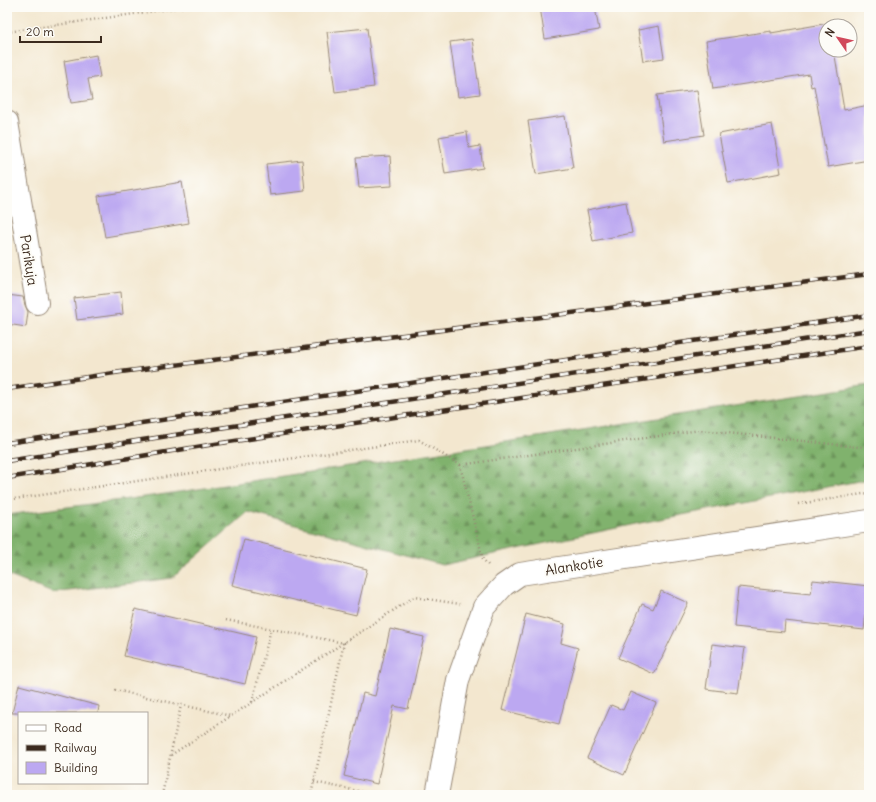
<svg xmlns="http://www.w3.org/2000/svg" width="876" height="802" viewBox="0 0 876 802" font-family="Delius,sans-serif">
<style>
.forest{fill:url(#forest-firs);stroke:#5e6e46}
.building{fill:#bca8f1}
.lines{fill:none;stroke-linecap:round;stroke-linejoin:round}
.minor-casing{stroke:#978876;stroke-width:24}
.path{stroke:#978876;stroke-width:2.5;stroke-dasharray:1 3;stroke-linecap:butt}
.minor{stroke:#fff;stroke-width:22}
.rail-casing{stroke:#3b2a1e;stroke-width:4.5}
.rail{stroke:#fdfcf7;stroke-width:3;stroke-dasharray:9;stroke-linecap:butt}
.labels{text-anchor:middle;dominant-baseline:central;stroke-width:4;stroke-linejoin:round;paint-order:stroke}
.street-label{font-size:14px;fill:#3b2a1e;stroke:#fdfcf7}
</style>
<defs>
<pattern id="forest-firs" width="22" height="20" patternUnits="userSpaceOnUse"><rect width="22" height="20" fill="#80b26d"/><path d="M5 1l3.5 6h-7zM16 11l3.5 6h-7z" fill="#6a9159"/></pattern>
</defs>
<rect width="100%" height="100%" fill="#fdfcf7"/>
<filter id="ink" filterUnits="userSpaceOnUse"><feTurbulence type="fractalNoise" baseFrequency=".025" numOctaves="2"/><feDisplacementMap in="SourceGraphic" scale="8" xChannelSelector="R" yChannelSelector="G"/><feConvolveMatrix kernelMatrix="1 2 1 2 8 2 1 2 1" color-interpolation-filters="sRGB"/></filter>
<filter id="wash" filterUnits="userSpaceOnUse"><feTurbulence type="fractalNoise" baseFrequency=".012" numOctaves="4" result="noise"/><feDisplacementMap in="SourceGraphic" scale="16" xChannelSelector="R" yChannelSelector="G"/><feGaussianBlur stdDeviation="0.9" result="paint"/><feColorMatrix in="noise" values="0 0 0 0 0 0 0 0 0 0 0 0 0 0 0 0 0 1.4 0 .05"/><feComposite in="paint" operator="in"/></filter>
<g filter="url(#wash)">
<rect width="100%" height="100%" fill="#f3e7cf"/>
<polygon class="forest" points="869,385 869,479 640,523 442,565 248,512 172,578 53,593 7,575 7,515 159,495 499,443"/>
<g id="blocks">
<g class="building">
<polygon points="540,7 595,7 599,30 545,39"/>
<polygon points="829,23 830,26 826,26 826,50 834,50 844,110 869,105 869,160 828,167 814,86 811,87 809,74 713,89 706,41 771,31 771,33"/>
<polygon points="659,26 664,58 643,61 638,30"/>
<polygon points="367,28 374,87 335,92 327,32"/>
<polygon points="472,39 480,94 458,97 450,42"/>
<polygon points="96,55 100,77 88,79 92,100 71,103 64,61"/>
<polygon points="697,90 704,135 664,141 657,95"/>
<polygon points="565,116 573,168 536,174 528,121"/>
<polygon points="772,124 781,173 728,183 719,134"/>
<polygon points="467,132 469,148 480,146 483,168 445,174 439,137"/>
<polygon points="390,156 392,186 359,188 356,158"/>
<polygon points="302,160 305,191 270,195 266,164"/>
<polygon points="182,182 189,223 105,237 98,196"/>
<polygon points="626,202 632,233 593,241 587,210"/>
<polygon points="121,292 123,314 77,320 74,298"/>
<polygon points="7,295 23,297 25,305 28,312 26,327 7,324"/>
<polygon points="244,539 367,569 356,615 232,585"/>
<polygon points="813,580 869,586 864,630 785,621 784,632 734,627 738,587 811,594"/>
<polygon points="661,591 688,603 654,674 618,658 642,604 653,609"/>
<polygon points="135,609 256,637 245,684 124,656"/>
<polygon points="526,614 565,624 561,643 578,648 559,724 502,710"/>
<polygon points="390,629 424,637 408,709 394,706 377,784 344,776 363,693 375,696"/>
<polygon points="712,644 745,648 738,693 706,689"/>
<polygon points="19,685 99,706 98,713 12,713"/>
<polygon points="631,692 656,703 624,775 587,758 611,705 623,710"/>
</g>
</g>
</g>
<g filter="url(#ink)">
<use href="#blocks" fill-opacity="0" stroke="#978876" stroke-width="1"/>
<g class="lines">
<g class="minor-casing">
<g id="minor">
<polyline points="7,122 37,303"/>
<polyline points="437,795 458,680 484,607 504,585 520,574 869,521"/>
</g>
</g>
<g class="path">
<polyline points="7,32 183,7"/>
<polyline points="460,465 700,430 859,447 869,445"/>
<polyline points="7,500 419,440 460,465 483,559 488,565"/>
<polyline points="798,504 869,493"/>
<polyline points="226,620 344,643 311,795"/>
<polyline points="115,690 231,716"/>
<polyline points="252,702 271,629"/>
<polyline points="171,755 414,597 460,604"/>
<polyline points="314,782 377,795"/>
<polyline points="162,795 181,705"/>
</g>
<use href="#minor" class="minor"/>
<g class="rail-casing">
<g id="rail">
<polyline points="7,389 121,372 869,274"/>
<polyline points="7,443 869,315"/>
<polyline points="7,461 213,429 869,330"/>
<polyline points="7,478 215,444 869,346"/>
</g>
</g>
<use href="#rail" class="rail"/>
</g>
</g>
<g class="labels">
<g class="street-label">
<text transform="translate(29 260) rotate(81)">Parikuja</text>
<text transform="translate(574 566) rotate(-9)">Alankotie</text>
</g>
</g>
<rect width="876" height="802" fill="none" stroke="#fdfcf7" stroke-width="24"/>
<rect x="18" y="712" width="130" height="72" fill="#fdfcf7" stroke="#afa8a0"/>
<rect x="26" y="725" width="20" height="6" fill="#ffffff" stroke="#afa8a0"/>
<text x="54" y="732" font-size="12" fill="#3b2a1e">Road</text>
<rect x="26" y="745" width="20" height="6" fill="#3b2a1e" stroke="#afa8a0"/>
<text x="54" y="752" font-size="12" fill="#3b2a1e">Railway</text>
<rect x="26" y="762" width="20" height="12" fill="#bca8f1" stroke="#afa8a0"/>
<text x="54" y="772" font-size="12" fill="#3b2a1e">Building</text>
<g transform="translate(838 38) rotate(304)"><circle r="19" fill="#fdfcf7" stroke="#afa8a0"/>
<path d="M0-3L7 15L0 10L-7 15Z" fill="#d1495b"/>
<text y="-6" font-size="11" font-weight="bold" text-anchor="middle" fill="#3b2a1e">N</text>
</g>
<path d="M20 36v6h81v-6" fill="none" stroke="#3b2a1e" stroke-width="2"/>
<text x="26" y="36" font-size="12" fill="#3b2a1e" stroke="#fdfcf7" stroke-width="3" paint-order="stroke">20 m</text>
</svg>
